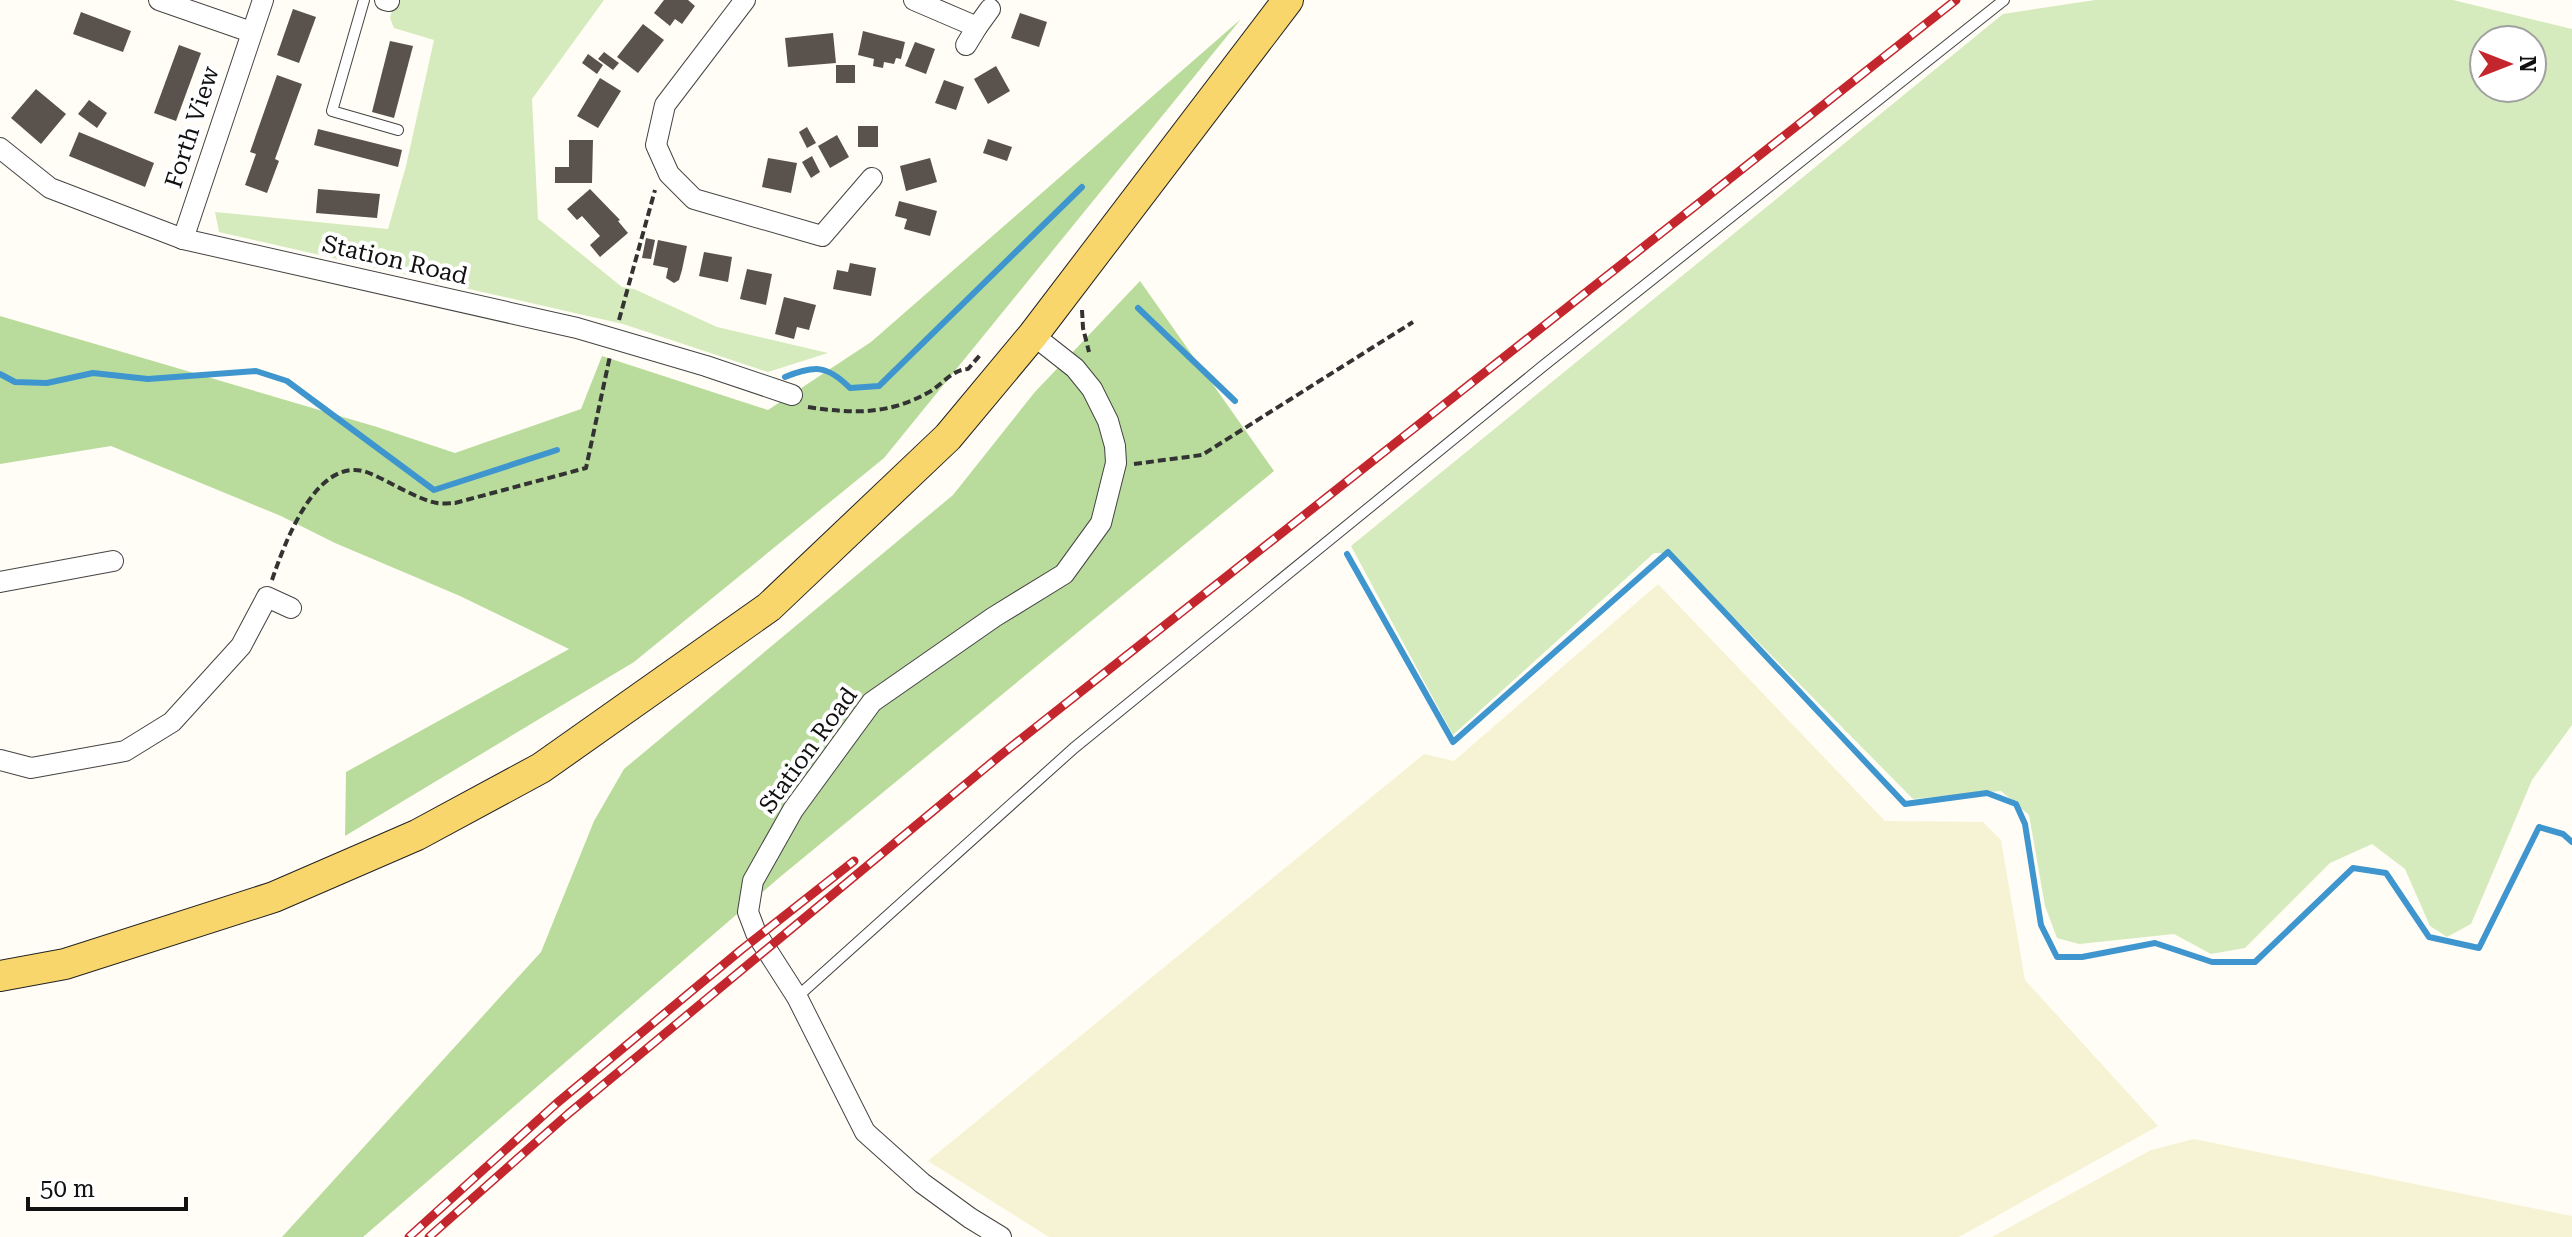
<svg xmlns="http://www.w3.org/2000/svg" width="2572" height="1237" viewBox="0 0 2572 1237" font-family="'Roboto Serif',serif">
<style>
.farmland{fill:#f6f3d4}
.green{fill:#d5ebbd;fill-rule:evenodd}
.forest{fill:#b9dc9c}
.lines{fill:none;stroke-linecap:round;stroke-linejoin:round}
.stream{stroke:#3f96cf;stroke-width:6}
.building{fill:#5a524d}
.service-casing{stroke:#444;stroke-width:12}
.minor-casing{stroke:#444;stroke-width:22}
.primary-casing{stroke:#222;stroke-width:32}
.path{stroke:#333;stroke-width:4;stroke-dasharray:8 4;stroke-linecap:butt}
.service{stroke:#fff;stroke-width:10}
.minor{stroke:#fff;stroke-width:20}
.primary{stroke:#f9d66b;stroke-width:30}
.rail-casing{stroke:#c4262e;stroke-width:9}
.rail{stroke:#fff;stroke-width:6;stroke-dasharray:18;stroke-linecap:butt}
.labels{text-anchor:middle;dominant-baseline:central;stroke-width:8;stroke-linejoin:round;paint-order:stroke}
.street-label{font-size:24px;fill:#111;stroke:#fff}
</style>
<rect width="100%" height="100%" fill="#fffdf5"/>
<g class="farmland">
<polygon points="1658,584 1885,821 1983,822 2001,840 2025,980 2158,1126 1959,1237 1049,1237 928,1161 1424,754 1454,761"/>
<polygon points="2194,1139 2572,1216 2572,1237 1992,1237 2151,1150"/>
</g>
<g class="green">
<polygon points="395,0 604,0 532,99 538,219 622,287 634,289 717,327 828,353 768,372 623,324 219,232 215,212 388,229 406,166 434,40 394,28 390,18"/>
<path d="M 2095,0 L 2453,0 L 2572,29 L 2572,725 L 2532,780 L 2471,924 L 2447,937 L 2430,926 L 2405,869 L 2372,844 L 2330,863 L 2245,948 L 2211,954 L 2174,934 L 2079,944 L 2057,938 L 2045,906 L 2029,815 L 2001,791 L 1913,799 L 1670,553 L 1654,553 L 1453,735 L 1351,546 L 2003,14 ZM 2532,40 L 2532,88 L 2484,88 L 2484,40 Z"/>
</g>
<g class="forest">
<polygon points="1241,19 884,458 634,662 345,836 346,772 569,649 460,596 335,543 281,516 111,446 0,464 0,316 377,427 455,453 581,409 602,356 768,410 871,342"/>
<polygon points="1140,281 1274,471 780,877 363,1237 282,1237 541,952 594,821 624,769 953,495 1034,393"/>
</g>
<g class="lines">
<g class="stream">
<polyline points="1138,308 1235,401"/>
<polyline points="0,374 15,382 47,383 93,373 148,379 256,371 287,381 434,490 557,450"/>
<path d="M 785,377 C 815,365 827,365 850,388 L 879,386 L 1082,187"/>
<polyline points="1347,554 1453,742 1668,552 1905,804 1987,793 2016,804 2025,824 2041,925 2057,957 2082,957 2155,943 2212,962 2255,962 2353,868 2386,873 2429,937 2479,948 2539,827 2563,834 2572,842"/>
</g>
</g>
<g class="building">
<polygon points="664,0 688,0 695,6 682,24 675,19 670,26 654,13"/>
<polygon points="293,9 316,17 299,63 277,55"/>
<polygon points="81,12 131,31 123,52 73,34"/>
<polygon points="1020,13 1047,22 1039,47 1011,38"/>
<polygon points="643,24 664,40 638,73 617,57"/>
<polygon points="863,31 905,42 901,59 896,58 894,64 884,62 883,68 873,66 874,59 858,55"/>
<polygon points="833,33 836,63 788,67 785,38"/>
<polygon points="390,41 413,46 394,118 372,112"/>
<polygon points="915,42 935,49 926,74 905,66"/>
<polygon points="179,45 201,53 176,121 154,113"/>
<polygon points="604,52 619,63 613,70 598,59"/>
<polygon points="588,54 603,65 597,74 582,63"/>
<rect x="836" y="65" width="19" height="18"/>
<polygon points="996,66 1010,91 988,104 974,79"/>
<polygon points="277,75 302,84 275,159 279,161 267,193 245,185 256,154 250,152"/>
<polygon points="600,78 621,91 598,128 577,116"/>
<polygon points="944,80 964,87 956,110 935,103"/>
<polygon points="36,89 66,114 41,144 11,118"/>
<polygon points="89,100 107,113 97,128 78,114"/>
<rect x="858" y="126" width="20" height="21"/>
<polygon points="807,127 816,143 807,148 799,132"/>
<polygon points="318,129 402,150 398,167 314,145"/>
<polygon points="79,132 154,163 145,187 69,156"/>
<polygon points="837,135 849,157 830,168 818,146"/>
<polygon points="988,139 1012,147 1007,161 983,153"/>
<polygon points="569,140 593,140 592,183 555,183 555,167 569,167"/>
<polygon points="812,156 820,172 811,178 802,162"/>
<polygon points="768,158 797,163 791,193 762,187"/>
<polygon points="930,158 937,182 906,191 900,166"/>
<polygon points="318,189 380,194 377,218 316,213"/>
<polygon points="590,189 620,220 618,221 628,233 600,257 590,245 600,236 582,216 577,220 567,209"/>
<polygon points="899,201 937,211 930,236 904,229 907,219 895,216"/>
<polygon points="646,238 655,240 651,259 642,258"/>
<polygon points="658,240 687,246 682,270 679,280 674,283 666,278 668,268 653,265"/>
<polygon points="704,252 732,257 728,282 699,276"/>
<polygon points="850,263 876,268 871,296 833,289 837,270 848,272"/>
<polygon points="747,269 772,274 766,305 740,299"/>
<polygon points="784,297 816,305 809,330 797,327 794,339 775,334"/>
</g>
<g class="lines">
<g class="service-casing">
<g id="service">
<polyline points="364,0 332,111 398,130"/>
<polyline points="797,997 1074,748 1543,366 2004,0"/>
</g>
</g>
<g class="minor-casing">
<g id="minor">
<polyline points="159,0 251,32"/>
<polyline points="385,0 389,1"/>
<polyline points="745,0 665,105 656,145 669,174 694,199 822,236 872,178"/>
<polyline points="914,0 977,27 990,9"/>
<polyline points="966,45 977,27"/>
<polyline points="0,148 50,188 183,239 577,328 706,366 792,395"/>
<polyline points="183,239 263,0"/>
<polyline points="0,582 113,561"/>
<polyline points="0,760 31,768 125,751 172,722 241,646 267,597 291,608"/>
<polyline points="1001,1237 970,1218 922,1183 865,1132 797,997 756,933 748,912 753,881 793,810 872,702 994,617 1064,574 1101,523 1116,463 1115,446 1108,421 1092,389 1075,368 1033,335"/>
</g>
</g>
<g class="primary-casing">
<polyline id="primary" points="0,976 65,964 274,897 417,835 541,768 769,607 948,437 1033,335 1288,0"/>
</g>
<g class="path">
<polyline points="1082,310 1083,328 1089,352"/>
<polyline points="619,320 655,190"/>
<path d="M 808,407 C 854,414 889,415 931,391 C 943,383 954,369 968,369 L 981,354"/>
<polyline points="1134,464 1202,455 1413,322"/>
<path d="M 272,580 C 284,545 317,452 369,473 C 389,481 418,500 437,503 C 442,504 450,503 455,503 L 586,468 L 610,356"/>
</g>
<use href="#service" class="service"/>
<use href="#minor" class="minor"/>
<use href="#primary" class="primary"/>
<g class="rail-casing">
<g id="rail">
<polyline points="409,1237 557,1103 741,950 854,861"/>
<polyline points="429,1237 568,1114 1002,754 1956,0"/>
</g>
</g>
<use href="#rail" class="rail"/>
</g>
<g class="labels">
<g class="street-label">
<text transform="translate(192 127) rotate(-72)">Forth View</text>
<text transform="translate(395 260) rotate(13)">Station Road</text>
<text transform="translate(808 750) rotate(-54)">Station Road</text>
</g>
</g>
<g transform="translate(2508 64) rotate(90)"><circle r="38" fill="#ffffff" stroke="#a0a0a0" stroke-width="2"/>
<path d="M0-6L14 30L0 20L-14 30Z" fill="#c4262e"/>
<text y="-12" font-size="22" font-weight="bold" text-anchor="middle" fill="#111111">N</text>
</g>
<path d="M28 1197v12h158v-12" fill="none" stroke="#111111" stroke-width="4"/>
<text x="40" y="1197" font-size="24" fill="#111111" stroke="#ffffff" stroke-width="6" paint-order="stroke">50 m</text>
</svg>
